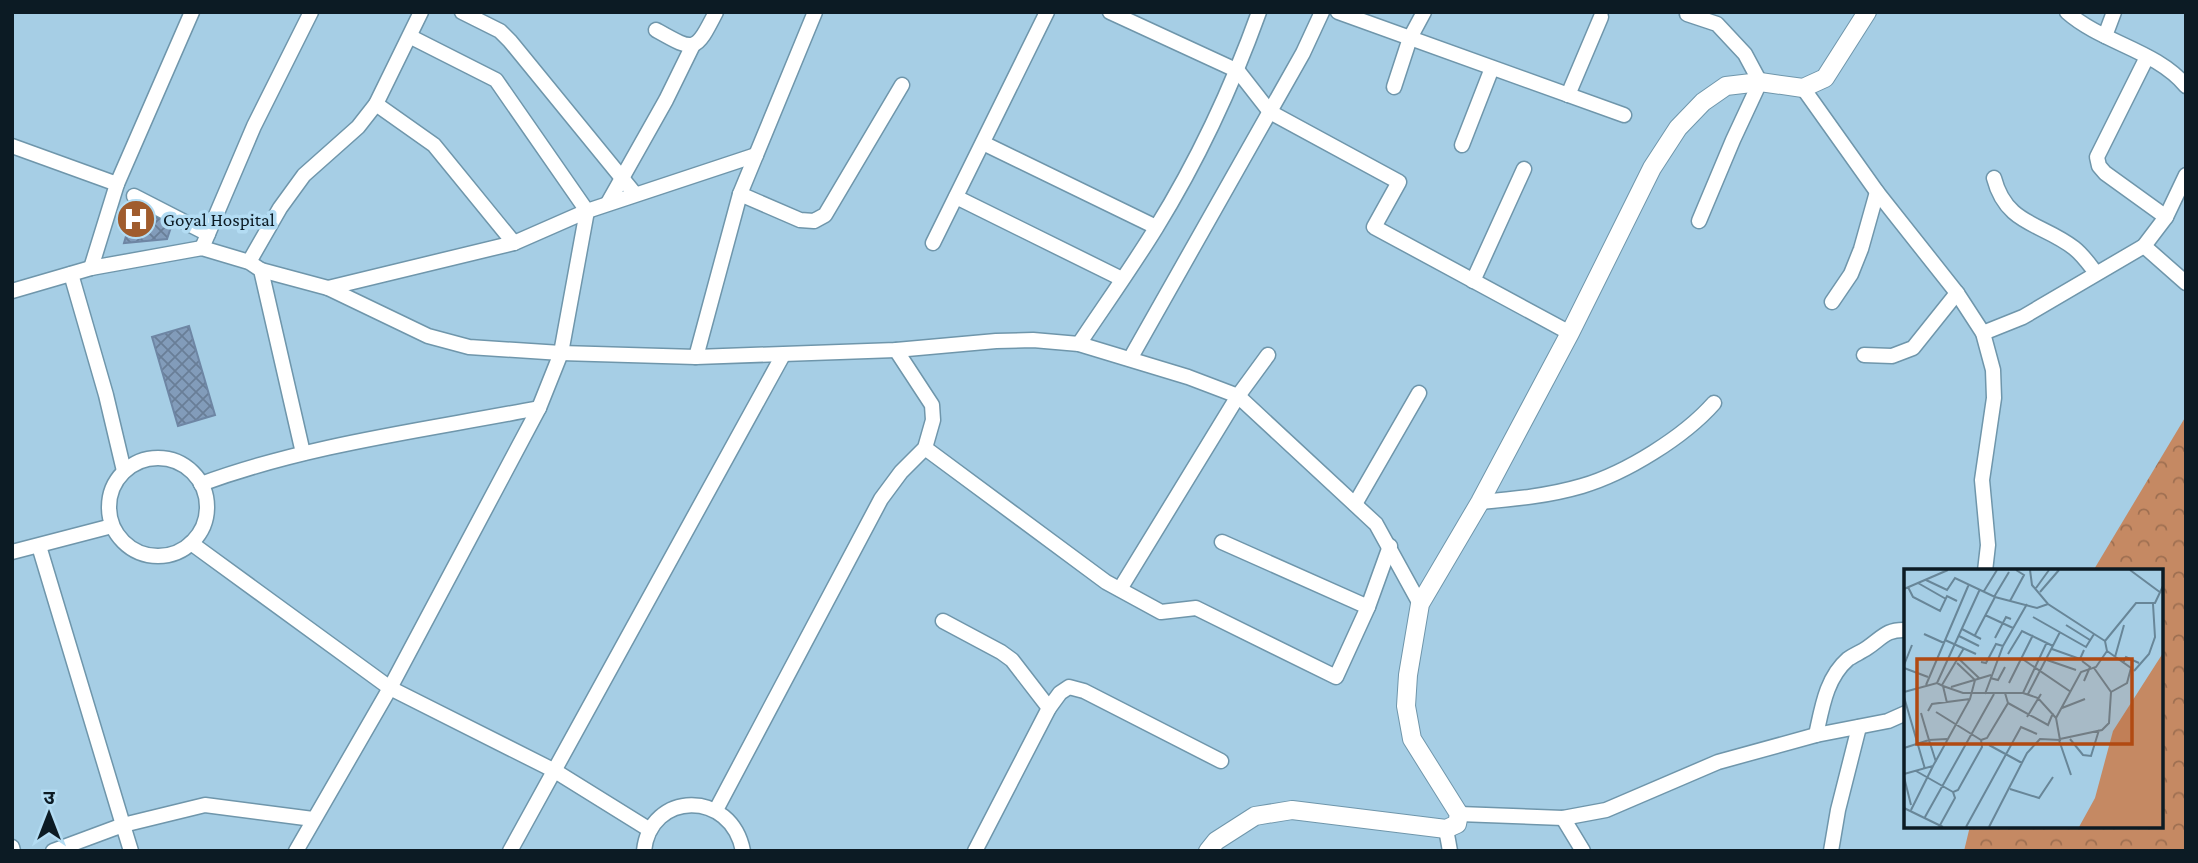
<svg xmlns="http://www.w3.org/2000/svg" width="2198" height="863" viewBox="0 0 2198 863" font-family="'Crimson Pro','Noto Sans Devanagari',serif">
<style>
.forest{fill:url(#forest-crowns)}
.building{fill:url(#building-cross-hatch);stroke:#6e86a4;stroke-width:2}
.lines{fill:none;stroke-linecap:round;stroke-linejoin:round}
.minor-casing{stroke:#6f96ab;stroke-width:17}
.tertiary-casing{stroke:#6f96ab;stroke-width:20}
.minor{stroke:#fff;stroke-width:14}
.tertiary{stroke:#fff;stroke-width:18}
.labels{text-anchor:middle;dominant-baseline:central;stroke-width:7;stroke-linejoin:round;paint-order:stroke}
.poi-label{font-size:19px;fill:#0c1b24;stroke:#b3dcf3;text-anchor:start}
.inset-road{fill:none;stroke:#688698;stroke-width:2}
.view{fill:#b14a12;fill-opacity:0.15;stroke:#b14a12;stroke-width:3.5}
.inset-edge{fill:none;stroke:#0c1b24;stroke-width:3.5}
</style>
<defs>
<pattern id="forest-crowns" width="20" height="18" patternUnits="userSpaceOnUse" patternTransform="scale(1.75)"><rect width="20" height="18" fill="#c58963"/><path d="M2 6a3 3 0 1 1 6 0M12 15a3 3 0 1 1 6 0" fill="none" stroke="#9e6f51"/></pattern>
<pattern id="building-cross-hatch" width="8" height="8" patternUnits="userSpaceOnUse" patternTransform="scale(1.75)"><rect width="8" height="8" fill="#829cba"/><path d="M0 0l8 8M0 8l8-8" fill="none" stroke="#697e97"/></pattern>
</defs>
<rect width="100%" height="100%" fill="#a6cee5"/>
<polygon class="forest" points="2186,416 2186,851 1964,851 1970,826 2161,826 2161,571 2093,571"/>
<g class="building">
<polygon points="134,208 172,224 167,239 124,243"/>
<polygon points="189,326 215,415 178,426 152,337"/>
</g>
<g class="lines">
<g class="minor-casing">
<g id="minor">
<polyline points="462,12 500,31 510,41 635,194"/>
<polyline points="1110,12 1238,71 1270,112 1399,182 1374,227 1570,333"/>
<polyline points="1338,12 1624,115"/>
<path d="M 2067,12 C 2102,43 2156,50 2186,86"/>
<polyline points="1687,14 1717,24 1745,54 1760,82 1733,140 1699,221"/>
<path d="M 656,30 C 695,52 695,53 716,12"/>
<polyline points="2105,36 2114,12"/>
<polyline points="2147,57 2097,157 2099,166 2105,173 2166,217"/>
<polyline points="1394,87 1410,38 1424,12"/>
<polyline points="1803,88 1877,192 1957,293 1983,333 1993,370 1994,398 1982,480 1988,545 1985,571"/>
<polyline points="1568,95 1601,17"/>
<polyline points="376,104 434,145 514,243"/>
<polyline points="983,143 1156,227"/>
<polyline points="1462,145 1492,68"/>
<polyline points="12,146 117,184"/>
<path d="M 1994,178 C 2006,225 2042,223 2074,248 C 2083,255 2089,264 2096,273"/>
<polyline points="740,194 800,220 814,221 825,215 902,85"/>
<polyline points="134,196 208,234"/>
<polyline points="956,197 1122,279"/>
<polyline points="608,203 666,100 693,45"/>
<polyline points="933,243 1047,12"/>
<polyline points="2144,246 2186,283"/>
<polyline points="202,248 254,126 311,12"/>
<polyline points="249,262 280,208 304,175 358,127 376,104 421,12"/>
<polyline points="91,268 117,184 192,12"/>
<polyline points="261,270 328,288 428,336 469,347 561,353 696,357 896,350 996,341 1033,340 1079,344 1188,377 1238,396 1376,524 1420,604"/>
<polyline points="71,274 106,395 124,471"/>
<polyline points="1473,281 1524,169"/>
<polyline points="328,288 514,243 587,211 756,155"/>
<polyline points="12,291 91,268 202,248 249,262 261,270 303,453"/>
<polyline points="1832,302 1851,274 1861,249 1877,192"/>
<polyline points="1983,333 2023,317 2144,246 2166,217 2186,175"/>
<path d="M 1079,344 C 1105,305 1132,267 1156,228 C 1198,160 1232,87 1259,12"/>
<polyline points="1864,355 1892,356 1913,348 1957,293"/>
<polyline points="696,357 740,194 815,12"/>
<polyline points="1130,359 1303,53 1322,12"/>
<polyline points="925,448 1106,582 1161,612 1196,608 1336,677 1368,607 1390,546"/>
<circle cx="158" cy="507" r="49"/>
<path d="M 201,484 C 310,444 426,430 539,408"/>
<path d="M 1480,502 C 1514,499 1548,496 1582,486 C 1626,473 1684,437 1714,403"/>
<polyline points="1355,504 1419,393"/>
<polyline points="1222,542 1368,607"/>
<polyline points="191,543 390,688 555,771 650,830"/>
<polyline points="39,546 123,825 205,805 313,819"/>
<polyline points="12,552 112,526"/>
<polyline points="1120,589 1238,396 1268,355"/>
<polyline points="943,621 1001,652 1012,660 1049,708"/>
<path d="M 1816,735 C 1822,708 1826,678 1848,659 C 1854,655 1861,652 1867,648 C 1882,638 1886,629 1906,630"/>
<polyline points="716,810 881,499 901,472 925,448 933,420 932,405 896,350"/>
<polyline points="1459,814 1563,818 1606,810 1718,762 1816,735 1888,721 1906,713"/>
<polyline points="1563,818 1583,851"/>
<polyline points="1446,829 1450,851"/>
<polyline points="12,847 13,851"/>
<polyline points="53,851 123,825 131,851"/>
<polyline points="296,851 390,688 539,408 561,353 587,211 496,80 411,37"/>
<polyline points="510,851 783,355"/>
<path d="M 644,851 C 650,791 731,789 743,851"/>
<polyline points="975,851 1049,708 1060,693 1069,687 1084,691 1221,761"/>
<polyline points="1831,851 1838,810 1859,727"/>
</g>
</g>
<g class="tertiary-casing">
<polyline id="tertiary" points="1208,851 1216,841 1255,816 1292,810 1446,829 1457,824 1459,814 1412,739 1406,706 1408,675 1420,604 1480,502 1570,333 1652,168 1678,128 1703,102 1726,86 1760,82 1803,88 1825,78 1867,12"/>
</g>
<use href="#minor" class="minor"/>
<use href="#tertiary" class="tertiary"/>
</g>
<defs>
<g id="hospital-disc" transform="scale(2.0125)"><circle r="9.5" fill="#a05c2d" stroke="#b3dcf3"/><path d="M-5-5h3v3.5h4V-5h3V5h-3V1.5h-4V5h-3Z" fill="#fff"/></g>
</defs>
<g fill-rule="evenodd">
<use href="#hospital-disc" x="136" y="219"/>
</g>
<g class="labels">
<g class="poi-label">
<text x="163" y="219">Goyal Hospital</text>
</g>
</g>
<g transform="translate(1904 569)">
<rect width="259" height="259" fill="#a6cee5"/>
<path d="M 259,84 L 259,258 L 175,258 L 191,229 L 209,162 Z" fill="#c58963"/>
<path class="inset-road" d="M 126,1 L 128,16 L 144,35 L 201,72 L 203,82 L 227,99 L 223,114 L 207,123M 226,1 L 257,24M 22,11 L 43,21 L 51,9 L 91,28 L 133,39 L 144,35M 14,14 L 42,30M 4,18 L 9,28 L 36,42 L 43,27 L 53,32M 132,19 L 145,1M 0,20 L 44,1M 80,22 L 93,1M 136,23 L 155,1M 90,28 L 105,3M 106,32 L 120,6 L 112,1M 81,46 L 109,59M 129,48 L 182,78 L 190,65M 162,56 L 186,71M 58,60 L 77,70M 20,65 L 40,74M 71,66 L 91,28M 55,67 L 75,77M 91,69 L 102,48 L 107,50M 41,71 L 72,85M 201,72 L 232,34 L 251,34 L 259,17M 148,80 L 176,90 L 180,81M 104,85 L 118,62 L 149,77M 211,88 L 220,56M 117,89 L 167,123M 55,90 L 75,109M 143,91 L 172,101M 178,92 L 186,98 L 180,112M 77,93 L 82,94 L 92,75 L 99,77M 219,94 L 222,88 L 235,94M 0,96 L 8,76M 0,99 L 24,108M 230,102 L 245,85 L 251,68 L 249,35M 86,109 L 94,111 L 101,98M 33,114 L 76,20M 105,114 L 129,66M 22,116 L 65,15M 38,116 L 60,79M 39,117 L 59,124 L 119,124 L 134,129 L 152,149M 47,118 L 87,106M 0,123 L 33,114 L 39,117 L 43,134M 119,124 L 143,73M 81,125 L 99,77 L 123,35M 124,125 L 156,63M 0,128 L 21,200M 104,134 L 144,156 L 149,144M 158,139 L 181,130M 24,142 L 28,135 L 66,130M 32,143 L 77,171M 17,144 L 25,171 L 43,170M 123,148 L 137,125M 156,170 L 198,161 L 205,154 L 207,123 L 190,99M 166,170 L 179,186 L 187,187 L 195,161M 155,171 L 167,206M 85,176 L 118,194M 0,179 L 25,171 L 32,193M 12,202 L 49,223M 0,205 L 29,197 L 66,130 L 71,111 L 53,94M 0,208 L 7,236M 106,220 L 135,229 L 149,208M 0,239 L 39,258M 7,241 L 29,197M 21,248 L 90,125M 35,258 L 51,229 L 49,223 L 54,221 L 78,178 L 77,171 L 83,169 L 104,134 L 101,124M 62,258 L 117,158 L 133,165M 85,258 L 123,184 L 136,170 L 156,171 L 152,149 L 177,103 L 192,98 L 203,82"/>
<path class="view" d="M 13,90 L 228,90 L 228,175 L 13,175 Z"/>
<rect width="259" height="259" class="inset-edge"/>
</g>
<rect width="2198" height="863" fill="none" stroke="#0c1b24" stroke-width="28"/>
<g transform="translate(49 814)" stroke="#b3dcf3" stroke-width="5" paint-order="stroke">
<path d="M0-5L12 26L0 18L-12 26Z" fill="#0c1b24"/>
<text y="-10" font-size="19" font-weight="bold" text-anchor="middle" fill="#0c1b24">उ</text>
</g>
</svg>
